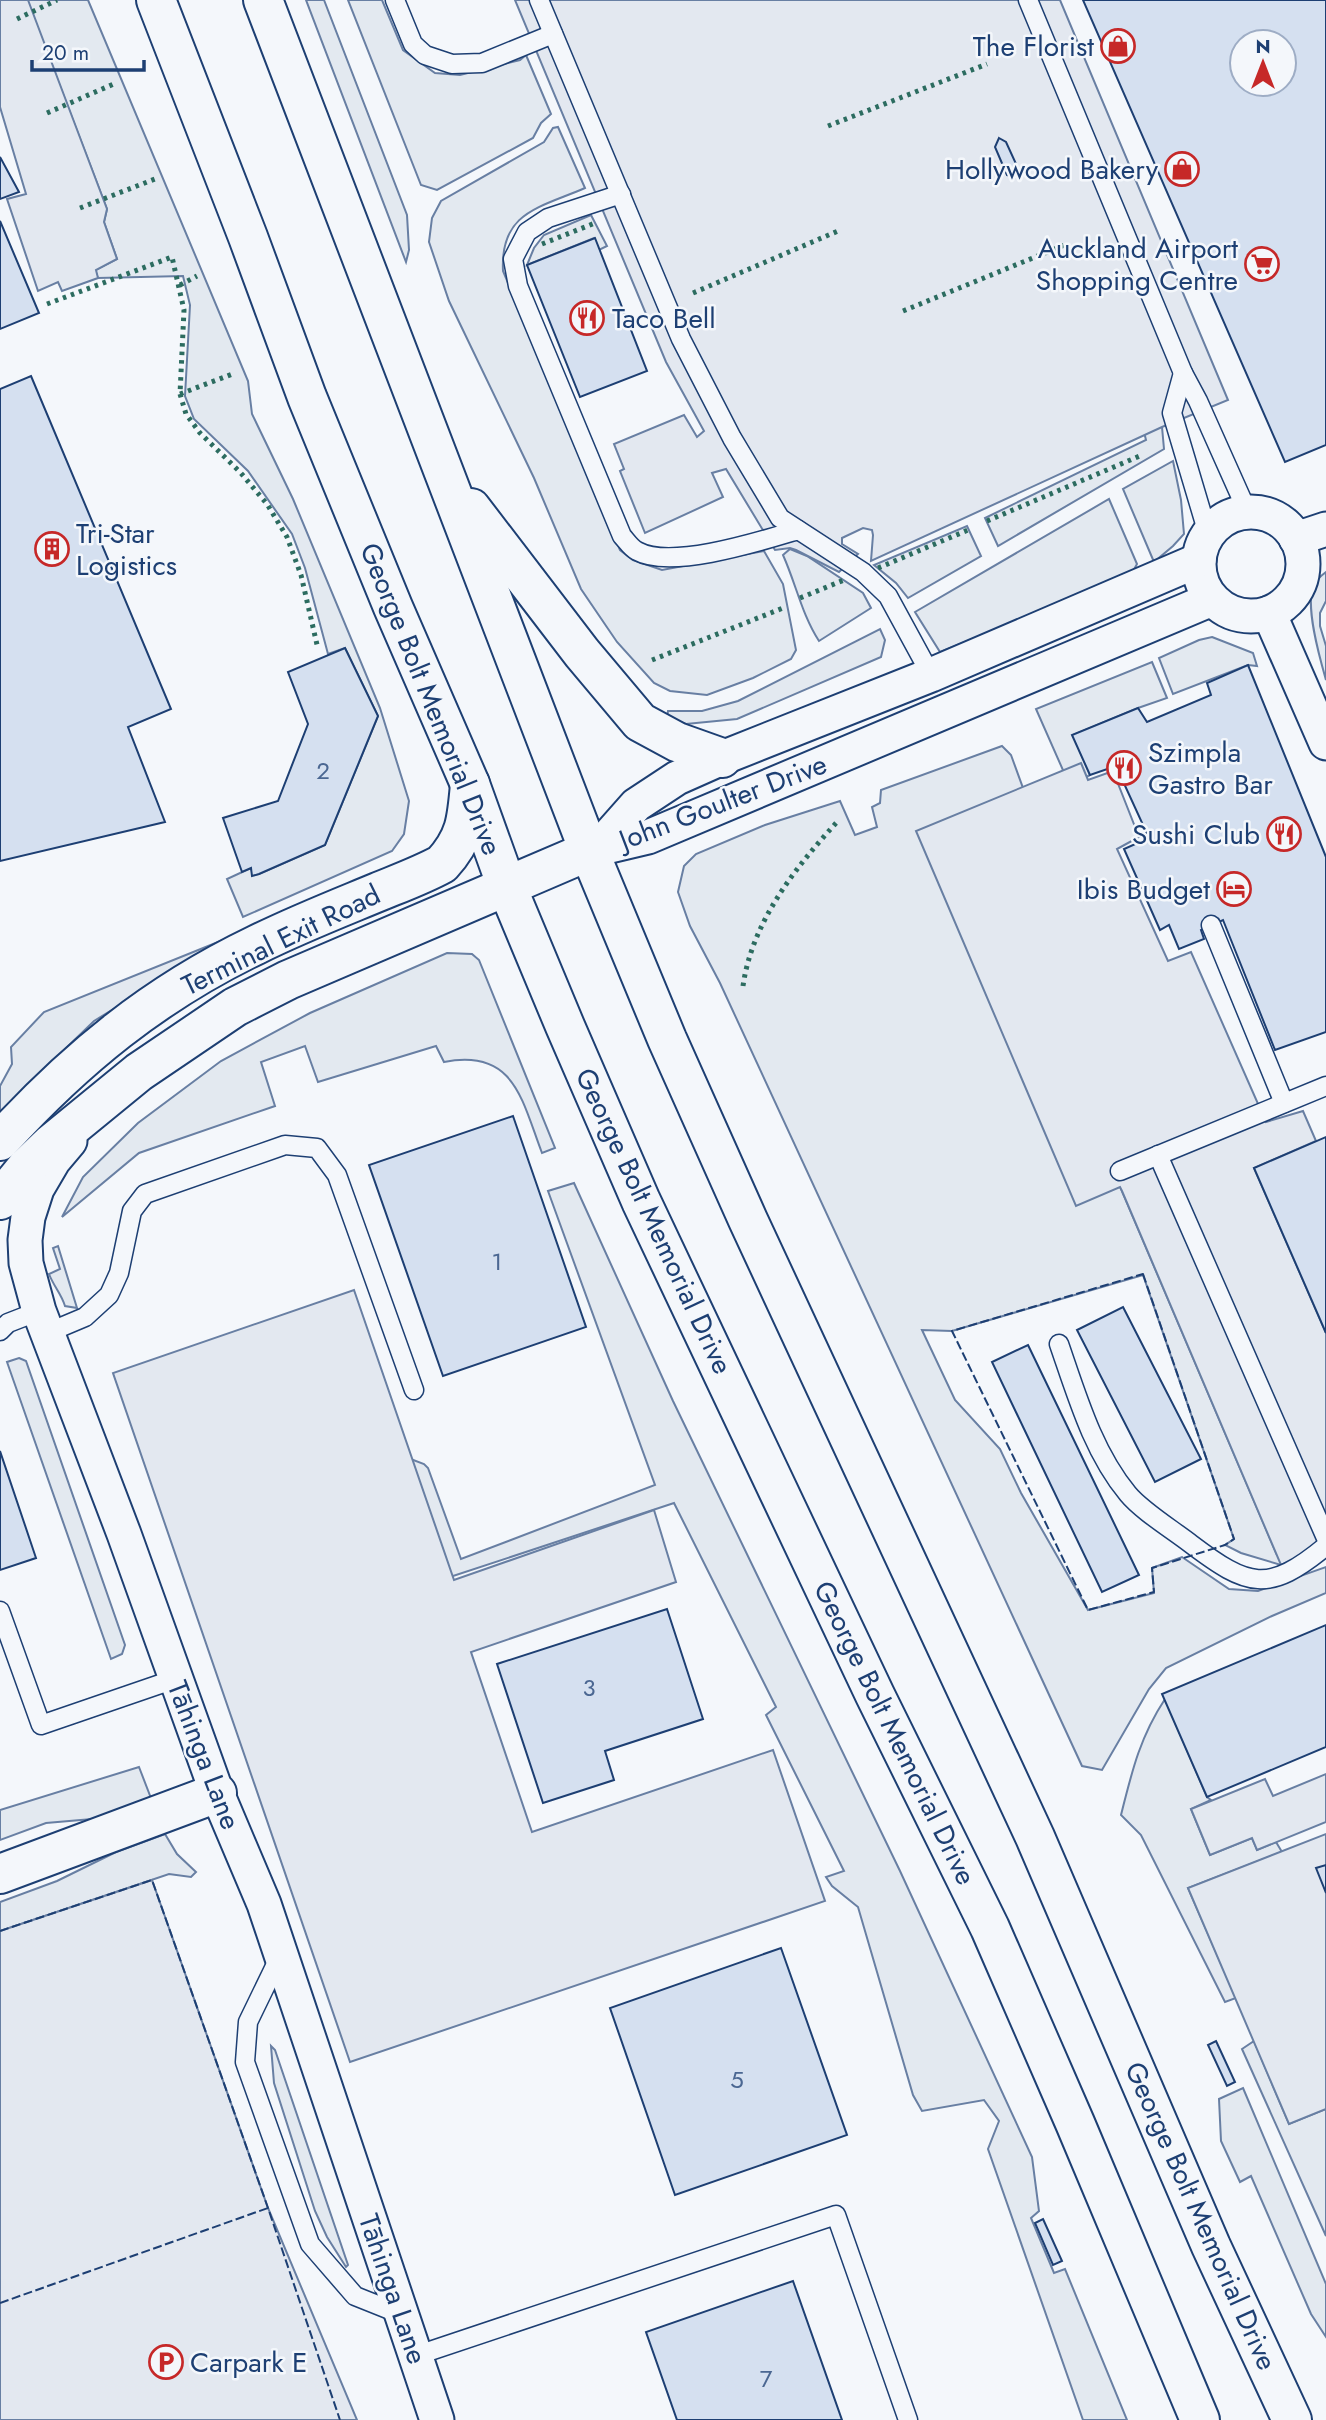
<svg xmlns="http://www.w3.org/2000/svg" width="1326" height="2420" viewBox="0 0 1326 2420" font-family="Jost,sans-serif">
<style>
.green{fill:#e3e9f0;stroke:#687fa3;stroke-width:2}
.parking{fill:#e3e8f0;stroke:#687fa3;stroke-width:2}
.building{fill:#d5e0f0;stroke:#1d3f73;stroke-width:2;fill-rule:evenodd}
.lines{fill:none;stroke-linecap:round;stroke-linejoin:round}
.service-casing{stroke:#1d3f73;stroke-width:21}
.minor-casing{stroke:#1d3f73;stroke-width:37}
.tertiary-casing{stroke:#1d3f73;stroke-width:42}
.primary-casing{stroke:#1d3f73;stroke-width:42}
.service{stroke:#f4f7fb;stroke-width:18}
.minor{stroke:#f4f7fb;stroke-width:33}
.tertiary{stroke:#f4f7fb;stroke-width:38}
.primary{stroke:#f4f7fb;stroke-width:38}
.hedge{stroke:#2c6c60;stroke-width:5;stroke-dasharray:3.5 5;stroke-linecap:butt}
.fence{stroke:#1d3f73;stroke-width:2;stroke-dasharray:9 3.5;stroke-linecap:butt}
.labels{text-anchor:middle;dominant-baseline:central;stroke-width:5;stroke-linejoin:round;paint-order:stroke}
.number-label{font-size:24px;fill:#4b6792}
.poi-label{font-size:28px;fill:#1d3f73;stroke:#f4f7fb;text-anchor:end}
.street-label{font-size:28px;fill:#1d3f73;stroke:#f4f7fb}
</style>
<rect width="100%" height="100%" fill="#f4f7fb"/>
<g class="green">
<polygon points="27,0 88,0 248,381 252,414 293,499 380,708 409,801 404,834 392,851 243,917 227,879 251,868 253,875 259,874 325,845 378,716 345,648 328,654 305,568 292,534 248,471 194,419 185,396 190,305 183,276 98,278 95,270 117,259 104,222 107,209"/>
<polygon points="306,0 324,0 407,215 409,250 406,262"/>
<polygon points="348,0 382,0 403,50 435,73 460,75 520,60 526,55 551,114 541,123 533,138 437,190 421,185"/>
<path d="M 558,127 L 585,188 C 539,208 500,212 503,271 L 620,550 L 633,560 L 662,570 L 764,551 L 783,584 L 796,650 L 791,659 L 753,678 L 707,695 L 670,691 L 654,683 L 617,642 L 581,589 L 534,478 L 449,301 L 429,242 L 432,218 L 441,201 L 544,142 L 553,128 Z"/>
<polygon points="591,215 607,246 599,250 594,238 527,265 534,248 544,235"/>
<polygon points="1139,412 1162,427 1164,449 998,546 985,518 1146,440"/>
<polygon points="1173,461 1181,500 1184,534 1173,546 1154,562 1123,489"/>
<polygon points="1109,499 1137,564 1131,575 940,652 915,612"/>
<polygon points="967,526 981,556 908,598 896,583 874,565"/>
<path d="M 790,549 L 807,556 L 863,593 L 871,608 L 819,641 C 802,615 796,584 783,555 Z"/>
<path d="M 1326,572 L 1326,601 L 1320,613 L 1320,626 L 1326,646 L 1326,680 C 1320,659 1304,604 1314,584 C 1316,580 1322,575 1326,572 Z"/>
<polygon points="880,629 885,640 881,657 737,719 686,724 667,717 668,711 702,711 738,701"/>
<polygon points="1212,637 1253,653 1257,666 1248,665 1173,694 1159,658 1199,640"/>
<polygon points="1152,662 1167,698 1138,708 1073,735 1090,775 1070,786 1036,709"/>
<polygon points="1002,746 1011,755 1031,810 1118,1182 1277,1555 1306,1554 1281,1565 1241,1553 1225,1545 1234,1539 1143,1275 952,1331 922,1330 955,1400 1000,1449 1021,1493 1088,1610 1154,1593 1152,1568 1182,1557 1229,1589 1258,1591 1326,1567 1326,1593 1272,1616 1166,1668 1149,1689 1102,1770 1082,1766 720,983 690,926 678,892 684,866 696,854 765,825 840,801 855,835 877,827 872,807 880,803 881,790"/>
<polygon points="233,936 94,1021 0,1112 0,1086 12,1064 11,1047 44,1012"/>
<path d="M 447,953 L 472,954 L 479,960 L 555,1148 L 542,1153 C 522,1101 515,1048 444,1062 L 436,1046 L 318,1082 L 305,1046 L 261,1062 L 275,1106 L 139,1153 L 62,1217 L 83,1177 L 138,1123 L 221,1061 L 310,1013 Z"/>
<polygon points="574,1183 673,1401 900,1871 1032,2157 1039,2211 1031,2218 1054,2273 1065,2269 1127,2420 1083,2420 988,2149 999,2121 984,2100 922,2111 913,2095 858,1907 832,1886 826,1877 844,1871 766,1715 776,1707 674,1503 447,1578 408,1458 424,1464 428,1468 461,1559 655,1485 548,1191"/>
<path d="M 58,1246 L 77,1308 L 65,1306 C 61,1293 54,1287 49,1274 L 60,1269 L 53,1248 Z"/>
<polygon points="19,1358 26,1361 125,1645 122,1654 111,1659 7,1362"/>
<path d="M 1165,1699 L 1207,1797 L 1211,1800 L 1191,1809 L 1210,1855 L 1252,1838 L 1257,1850 L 1276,1842 L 1282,1852 L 1188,1888 L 1236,1998 L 1225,2002 L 1141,1835 L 1121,1815 C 1132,1771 1140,1737 1165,1699 Z"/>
<polygon points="139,1767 154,1806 139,1815 46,1823 0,1840 0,1810"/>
<polygon points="165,1834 177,1854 196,1872 191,1877 169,1874 0,1931 0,1902 57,1881 116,1852"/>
<polygon points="1254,2041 1289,2124 1326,2109 1326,2236 1242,2049"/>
<polygon points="271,2046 275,2050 348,2265 346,2267 327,2237 315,2211 274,2083"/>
<polygon points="1243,2088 1326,2284 1326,2337 1311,2314 1251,2176 1240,2182 1221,2141 1219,2099"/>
</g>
<g class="parking">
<polygon points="0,0 28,0 107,209 104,222 117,259 96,270 98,278 62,291 58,282 38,291 7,199 26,194 0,107"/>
<polygon points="515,0 1060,0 1228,400 1162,427 871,561 873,535 872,530 863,528 842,538 842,544 858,554 839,572 796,550 790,548 775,550 726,469 712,473 723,497 645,533 620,471 624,469 614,444 684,415 697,437 704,431 666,362"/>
<polygon points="1081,763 1088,780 1113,771 1139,837 1117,849 1168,961 1191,952 1266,1122 1303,1111 1316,1141 1254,1168 1326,1333 1326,1545 1281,1565 1122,1191 1120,1187 1076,1206 916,831"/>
<polygon points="354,1290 454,1580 654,1510 676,1582 471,1652 532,1832 773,1750 825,1901 350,2062 113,1373"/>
<polygon points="1326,1774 1326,1822 1257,1850 1252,1838 1210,1855 1191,1809 1265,1779 1273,1796"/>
<polygon points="1326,1834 1326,2109 1289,2124 1188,1888"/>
<polygon points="152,1880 268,2208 357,2420 0,2420 0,1931"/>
</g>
<g class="building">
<path d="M 1083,0 L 1326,0 L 1326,445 L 1285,462 ZM 1242,42 L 1284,42 L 1284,84 L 1242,84 Z"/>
<polygon points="999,138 1006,142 1017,166 1019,174 1017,177 1007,175 995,147"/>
<polygon points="0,157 19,192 0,199"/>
<polygon points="0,221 39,313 0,329"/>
<polygon points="595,238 647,371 580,397 527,265"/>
<polygon points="31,376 171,709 128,727 165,822 0,861 0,389"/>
<polygon points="345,648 378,716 325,845 259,874 252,876 251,868 242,872 223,818 278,801 308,724 288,672"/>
<polygon points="1248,665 1326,857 1326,1032 1275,1050 1223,920 1201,930 1204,939 1179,949 1169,925 1160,930 1124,849 1149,838 1116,766 1090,775 1072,735 1138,708 1147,722 1211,695 1207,683"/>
<polygon points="513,1116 586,1327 443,1376 369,1165"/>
<polygon points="1326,1137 1326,1333 1254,1168"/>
<polygon points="1123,1307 1201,1459 1155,1482 1077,1330"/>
<polygon points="1028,1345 1139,1575 1102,1592 992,1362"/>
<polygon points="0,1451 36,1558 0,1570"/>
<polygon points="667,1609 703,1719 605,1751 614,1780 543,1803 497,1664"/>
<polygon points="1326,1625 1326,1747 1207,1797 1162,1694"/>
<polygon points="1326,1865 1326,1893 1316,1868"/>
<polygon points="781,1948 847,2135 675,2195 610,2008"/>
<polygon points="1216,2041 1235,2082 1227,2086 1208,2045"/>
<polygon points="1043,2219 1062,2261 1053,2265 1035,2223"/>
<polygon points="793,2281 842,2420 677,2420 646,2332"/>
</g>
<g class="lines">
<g class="service-casing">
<g id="service">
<polyline points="395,0 413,44 425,55 452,64 482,63 553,34"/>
<polyline points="539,0 681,339 732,438 780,518 863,572 888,596 931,675"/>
<polyline points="1028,0 1183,373 1198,401 1248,513"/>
<path d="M 621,194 L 548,218 L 527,232 L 513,259 L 518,286 L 622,536 C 626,540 631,548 637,551 C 671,570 761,541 798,530"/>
<polyline points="1183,373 1172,413 1208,534"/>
<polyline points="1211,925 1284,1103"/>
<polyline points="1158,1155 1326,1538"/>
<polyline points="1120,1171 1326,1086"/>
<polyline points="0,1331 8,1323 39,1311"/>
<polyline points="47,1333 85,1317 109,1295 119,1273 132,1211 145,1194 285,1145 317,1148 337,1175 414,1390"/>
<path d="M 1059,1344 C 1077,1396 1093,1452 1128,1494 C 1142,1511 1173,1530 1191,1544 C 1248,1587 1268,1594 1326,1546"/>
<polyline points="0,1611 41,1725 175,1679"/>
<polyline points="280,1956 248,2022 245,2062 310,2244 355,2296 400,2314"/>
<polyline points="415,2356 836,2215 908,2420"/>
</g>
</g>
<g class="minor-casing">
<g id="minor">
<circle cx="1251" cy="564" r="52"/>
<polyline points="1296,539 1326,529"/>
<polyline points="1269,613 1326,743"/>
<polyline points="589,851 605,840 636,805 677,778 722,758 931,675 1199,560"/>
<polyline points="589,851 648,837 1212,599"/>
<polyline points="70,1141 54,1160 37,1189 28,1217 25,1240 26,1263 39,1311 124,1534 217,1793 264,1904 437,2420"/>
</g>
</g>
<g class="tertiary-casing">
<g id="tertiary">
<path d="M 0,1141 C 76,1058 154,994 256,945 C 296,925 337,909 378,892 C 400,883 422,875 442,864 C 466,838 467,819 470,784"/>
<polyline points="0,1200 26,1168 51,1144 139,1072 235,1007 288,980 589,851"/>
<polyline points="0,1874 217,1793"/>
</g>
</g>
<g class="primary-casing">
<g id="primary">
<polyline points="156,0 248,237 307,397 393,607 470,784 507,887 565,1026 641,1201 875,1695 990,1928 1075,2123 1200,2420"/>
<polyline points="263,0 589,851 667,1039 748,1220 1035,1837 1211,2246 1292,2420"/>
<polyline points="471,508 582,653 640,722 677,742 722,758"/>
</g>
</g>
<use href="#service" class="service"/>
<use href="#minor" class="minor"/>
<use href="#tertiary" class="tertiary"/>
<use href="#primary" class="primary"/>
<g class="hedge">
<polyline points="17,19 57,0"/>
<polyline points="47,113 116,83"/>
<polyline points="828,126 987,64"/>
<polyline points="80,208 155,179"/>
<polyline points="542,244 595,223"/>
<polyline points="180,285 197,276"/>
<polyline points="693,293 838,231"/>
<polyline points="47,304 172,257 184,310 180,394 186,414 200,433 240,472 267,504 287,537 301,575 318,649"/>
<polyline points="903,311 1067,244"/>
<polyline points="180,394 235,373"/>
<polyline points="987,521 1142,455"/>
<polyline points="878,568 968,530"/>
<polyline points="800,598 844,580"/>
<polyline points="652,660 783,608"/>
<path d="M 743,986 C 752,922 795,868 837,822"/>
</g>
<g class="fence">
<polygon points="1143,1274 1234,1539 1225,1545 1152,1568 1154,1592 1088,1610 952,1331"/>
<polyline points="0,1931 152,1880 268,2208 340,2420"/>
<polyline points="0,2303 268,2208"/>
</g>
</g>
<defs>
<g id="shop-ring" transform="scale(1.75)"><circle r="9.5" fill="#f4f7fb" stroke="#c62828" stroke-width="1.5"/><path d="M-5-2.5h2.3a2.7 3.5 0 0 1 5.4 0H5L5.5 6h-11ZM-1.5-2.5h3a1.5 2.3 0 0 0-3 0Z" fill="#c62828"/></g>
<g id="supermarket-ring" transform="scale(1.75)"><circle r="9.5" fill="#f4f7fb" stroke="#c62828" stroke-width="1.5"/><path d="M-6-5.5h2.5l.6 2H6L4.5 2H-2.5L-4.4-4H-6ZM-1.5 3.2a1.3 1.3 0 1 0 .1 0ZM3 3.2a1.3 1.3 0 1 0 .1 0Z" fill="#c62828"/></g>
<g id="restaurant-ring" transform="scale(1.75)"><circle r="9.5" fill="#f4f7fb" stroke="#c62828" stroke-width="1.5"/><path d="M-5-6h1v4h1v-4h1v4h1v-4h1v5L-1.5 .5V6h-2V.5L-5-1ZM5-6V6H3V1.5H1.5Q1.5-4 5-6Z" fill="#c62828"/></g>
<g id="building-ring" transform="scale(1.75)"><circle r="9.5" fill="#f4f7fb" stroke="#c62828" stroke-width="1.5"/><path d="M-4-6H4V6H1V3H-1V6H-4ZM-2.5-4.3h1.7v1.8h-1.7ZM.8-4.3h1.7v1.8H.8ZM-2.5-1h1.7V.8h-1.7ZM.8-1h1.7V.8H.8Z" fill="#c62828"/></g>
<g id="hotel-ring" transform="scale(1.75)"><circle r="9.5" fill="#f4f7fb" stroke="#c62828" stroke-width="1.5"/><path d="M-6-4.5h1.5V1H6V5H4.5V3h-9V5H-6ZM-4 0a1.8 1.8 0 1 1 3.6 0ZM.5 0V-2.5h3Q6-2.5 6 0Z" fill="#c62828"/></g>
<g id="parking-ring" transform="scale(1.75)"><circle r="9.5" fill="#f4f7fb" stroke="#c62828" stroke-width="1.5"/><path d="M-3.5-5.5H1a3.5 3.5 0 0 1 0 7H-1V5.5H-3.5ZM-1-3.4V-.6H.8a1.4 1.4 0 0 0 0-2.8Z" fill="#c62828"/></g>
</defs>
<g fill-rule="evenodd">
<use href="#shop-ring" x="1118" y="46"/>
<use href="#shop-ring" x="1182" y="169"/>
<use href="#supermarket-ring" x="1262" y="264"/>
<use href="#restaurant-ring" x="587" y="318"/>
<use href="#building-ring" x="52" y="549"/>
<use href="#restaurant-ring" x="1124" y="768"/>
<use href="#restaurant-ring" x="1284" y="834"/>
<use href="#hotel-ring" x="1234" y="889"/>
<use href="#parking-ring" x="166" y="2362"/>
</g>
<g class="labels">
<g class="number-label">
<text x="323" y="770">2</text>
<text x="497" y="1261">1</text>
<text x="589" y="1687">3</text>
<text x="737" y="2079">5</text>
<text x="766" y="2378">7</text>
</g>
<g class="poi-label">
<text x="1094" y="46">The Florist</text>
<text x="1158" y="169">Hollywood Bakery</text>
<text x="1238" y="248">Auckland Airport<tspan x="1238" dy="32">Shopping Centre</tspan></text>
<text x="612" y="318" text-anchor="start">Taco Bell</text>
<text x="76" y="533" text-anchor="start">Tri-Star<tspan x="76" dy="32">Logistics</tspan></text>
<text x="1148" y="752" text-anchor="start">Szimpla<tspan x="1148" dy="32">Gastro Bar</tspan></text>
<text x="1260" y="834">Sushi Club</text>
<text x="1210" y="889">Ibis Budget</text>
<text x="190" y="2362" text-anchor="start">Carpark E</text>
</g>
<g class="street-label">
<text transform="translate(431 699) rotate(68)">George Bolt Memorial Drive</text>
<text transform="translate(723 802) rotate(-21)">John Goulter Drive</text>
<text transform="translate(281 940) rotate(-26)">Terminal Exit Road</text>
<text transform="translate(654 1221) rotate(65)">George Bolt Memorial Drive</text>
<text transform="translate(895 1733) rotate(64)">George Bolt Memorial Drive</text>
<text transform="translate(204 1755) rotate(69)">Tāhinga Lane</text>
<text transform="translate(1201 2216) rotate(66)">George Bolt Memorial Drive</text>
<text transform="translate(393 2289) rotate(71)">Tāhinga Lane</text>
</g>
</g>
<g transform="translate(1263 63)"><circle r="33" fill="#f4f7fb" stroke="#9eadc5" stroke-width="2"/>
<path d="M0-5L12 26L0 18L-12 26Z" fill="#c62828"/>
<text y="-10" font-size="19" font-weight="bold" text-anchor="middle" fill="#1d3f73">N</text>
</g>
<path d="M32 60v10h112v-10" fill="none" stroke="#1d3f73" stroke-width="3.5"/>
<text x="42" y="60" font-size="21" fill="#1d3f73" stroke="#f4f7fb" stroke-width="5" paint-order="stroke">20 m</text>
</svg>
